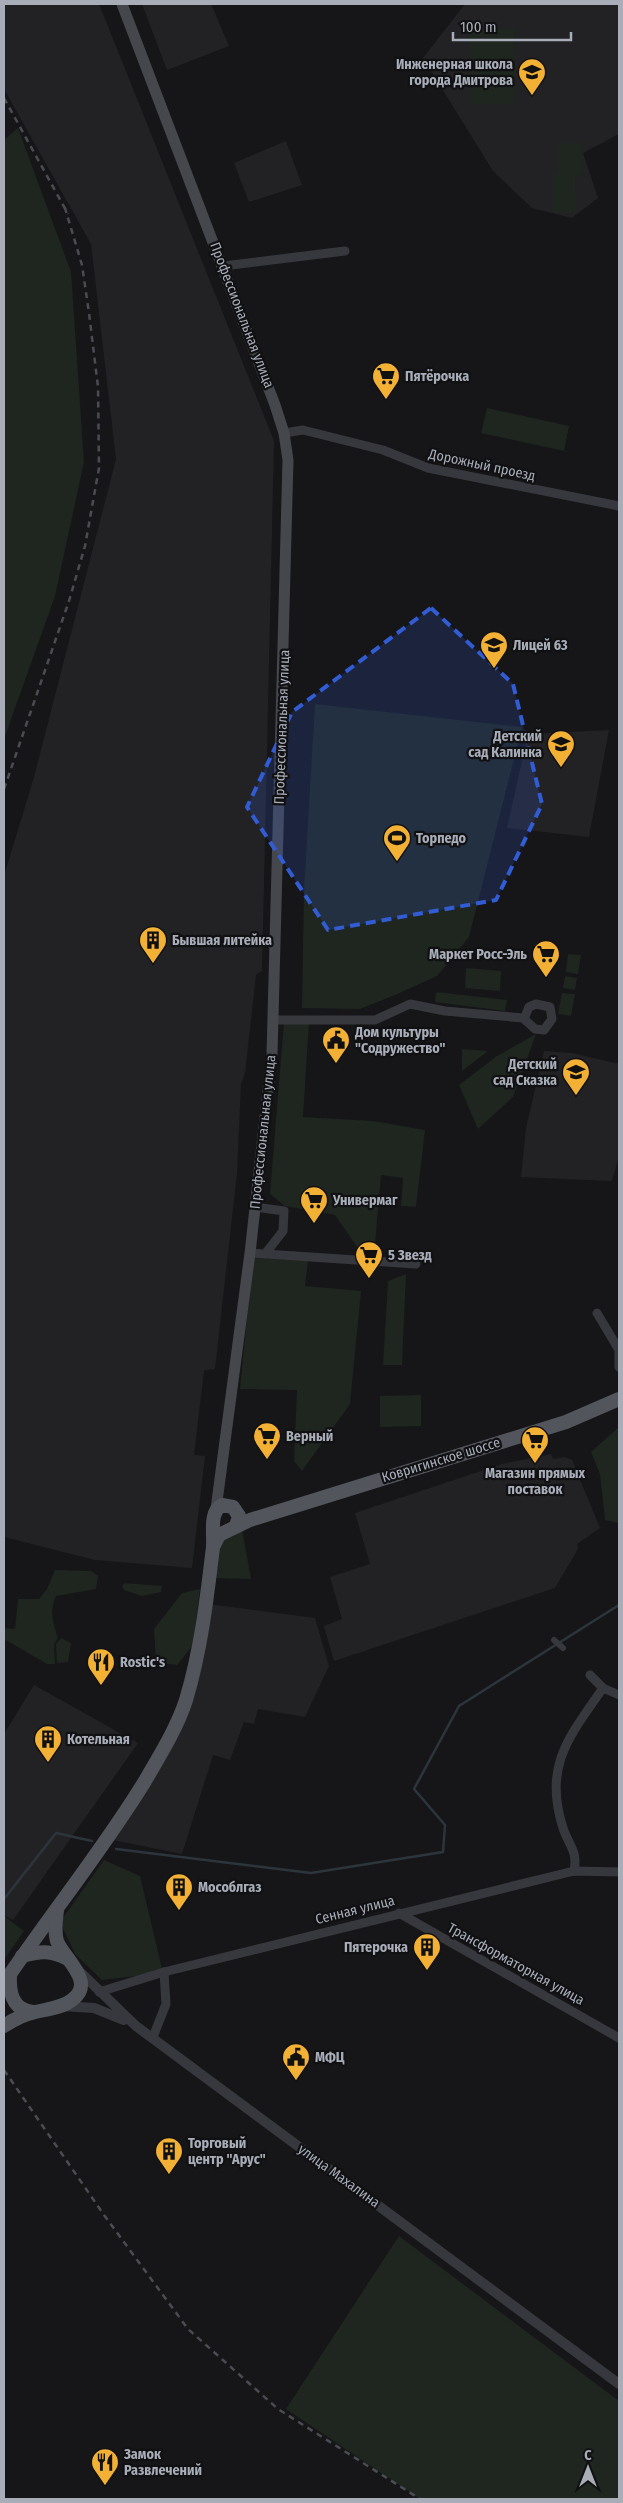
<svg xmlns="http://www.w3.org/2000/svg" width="623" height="2503" viewBox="0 0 623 2503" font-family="'Fira Sans Condensed',sans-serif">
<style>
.built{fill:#222225}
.green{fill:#1e261f}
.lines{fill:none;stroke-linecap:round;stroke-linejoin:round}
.stream{stroke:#2c353c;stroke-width:2.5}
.pedestrian{stroke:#37383d;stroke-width:6}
.minor{stroke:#37383d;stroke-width:9}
.tertiary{stroke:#37383d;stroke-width:10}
.secondary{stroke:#45474d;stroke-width:11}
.primary{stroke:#53555c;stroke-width:14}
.rail{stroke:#4a4c52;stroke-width:2.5;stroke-dasharray:6 5;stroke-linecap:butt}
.marked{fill:#325cd3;fill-opacity:0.2;stroke:#325cd3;stroke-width:4;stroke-dasharray:10 6;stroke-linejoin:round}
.labels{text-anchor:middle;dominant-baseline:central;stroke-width:4.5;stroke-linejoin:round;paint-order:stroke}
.poi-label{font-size:14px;font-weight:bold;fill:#a8adb8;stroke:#111113;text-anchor:start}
.street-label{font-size:14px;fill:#a8adb8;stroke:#111113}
</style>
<rect width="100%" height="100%" fill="#161618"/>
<g class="built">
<polygon points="4,4 99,4 274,441 262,971 256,975 245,1073 241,1084 237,1173 215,1369 204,1370 194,1455 205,1456 192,1568 95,1560 4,1537 4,876 34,777 116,459 91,244 4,89"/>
<polygon points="142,4 211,4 229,46 167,70"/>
<polygon points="465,4 619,4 619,134 583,153 598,198 572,218 532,208 493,171 423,58"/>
<polygon points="286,141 302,185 249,202 234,163"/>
<polygon points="609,730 589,837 507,828 528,734"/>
<polygon points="544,1051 572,1053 619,1064 619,1156 612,1181 521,1177 526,1128"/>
<polygon points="551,1454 553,1459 565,1457 572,1460 600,1528 577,1544 578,1549 555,1588 334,1661 324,1626 342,1619 330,1577 370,1564 355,1513 502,1464"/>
<polygon points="208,1604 315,1618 329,1666 305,1717 258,1709 254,1724 244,1722 230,1760 213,1755 182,1854 113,1840 170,1748"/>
<polygon points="34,1685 138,1743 13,1920 4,1915 4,1734"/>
</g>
<g class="green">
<polygon points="470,29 514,29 515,104 470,104"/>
<polygon points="18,128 71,272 84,462 55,596 4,739 4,140"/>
<polygon points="557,143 581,143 581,175 575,176 576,213 553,213 553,175 557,175"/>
<polygon points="487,408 569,426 564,451 481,433"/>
<polygon points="315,704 522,727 469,937 437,976 395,995 360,1009 302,1008 304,891"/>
<polygon points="568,954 581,955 578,974 566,972"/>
<polygon points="466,968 501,971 500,991 465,988"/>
<polygon points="565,976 577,978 575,990 563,988"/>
<polygon points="436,992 507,1000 505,1011 435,1002"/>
<polygon points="562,993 575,994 571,1016 558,1014"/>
<polygon points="284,1022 309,1022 303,1117 373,1121 425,1130 416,1207 401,1206 403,1178 381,1175 374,1255 362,1254 335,1215 285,1206 270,1194"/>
<polygon points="536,1034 513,1097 478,1129 459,1085 497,1056"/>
<polygon points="462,1049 488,1051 462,1071"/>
<polygon points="253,1258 308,1261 305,1286 361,1291 350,1404 302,1471 294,1461 297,1390 240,1389"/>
<polygon points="406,1274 402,1365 383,1365 388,1281"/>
<polygon points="421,1395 421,1426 380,1427 380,1396"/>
<polygon points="619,1427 619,1523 605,1520 600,1474 591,1452"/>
<polygon points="242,1529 251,1579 212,1578 219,1541"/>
<path d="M 55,1570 L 91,1571 L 98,1576 L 96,1589 L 56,1596 C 49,1611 53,1623 58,1638 L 54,1644 L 55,1664 L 47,1664 L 4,1639 L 4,1628 L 15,1629 L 18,1599 L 39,1599 L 47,1589 Z"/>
<polygon points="124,1583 162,1586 161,1592 142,1596 124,1590 122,1587"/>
<polygon points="200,1589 193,1645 177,1665 156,1662 154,1629 182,1593"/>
<polygon points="61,1638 71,1643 68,1662 57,1663 56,1644"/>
<polygon points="104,1860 140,1876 163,1973 102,1980 75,1954 60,1922"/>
<polygon points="4,1916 24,1931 4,1960"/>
<polygon points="399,2236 619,2401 619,2499 420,2499 286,2409"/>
</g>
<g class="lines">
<g class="stream">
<polyline points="116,1849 311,1873 443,1852 445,1825 414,1789 459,1706 619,1605"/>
<polyline points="4,1899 56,1833 92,1841"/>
</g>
<polyline class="pedestrian" points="554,1640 563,1648"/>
<g class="minor">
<polyline points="223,266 345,251"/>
<polyline points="284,433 303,430 383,450 428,468 619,506"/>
<polyline points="273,1020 375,1020 410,1004 445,1011 523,1018 535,1029 544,1030 552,1019 550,1007 536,1004 529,1007 524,1019"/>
<polyline points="255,1207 284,1211 283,1231 265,1254"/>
<polyline points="250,1253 416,1264"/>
<polyline points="597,1313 619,1350 619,1367"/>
<polyline points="590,1675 603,1688 619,1695"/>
<path d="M 574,1871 C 578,1851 569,1846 563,1828 C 543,1766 569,1737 603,1688"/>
<polyline points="399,1913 619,2038"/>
<polyline points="99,1992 164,1972 574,1871 619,1872"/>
<polyline points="153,2037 166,2004 164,1972"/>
</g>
<g class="tertiary">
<polyline points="79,1971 136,2026 619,2384"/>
<polyline points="61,2006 94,2008 124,2020"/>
</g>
<polyline class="secondary" points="122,4 275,405 284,433 288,460 272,1054 250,1253 216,1509"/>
<g class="primary">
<polyline points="213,1547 219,1535 250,1520 566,1422 619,1399"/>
<path d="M 22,1956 C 40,1951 51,1950 68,1959"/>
<path d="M 10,1974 C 9,1992 12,2010 33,2012"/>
<path d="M 4,1983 C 50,1915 102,1851 145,1781 C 160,1755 177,1728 186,1700 C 201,1650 207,1598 213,1547 C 214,1533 209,1512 222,1505 L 233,1507 L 239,1516 L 236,1526"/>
<path d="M 4,2026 C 13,2020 24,2014 35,2012 C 47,2009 62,2008 72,2000 C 97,1982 63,1958 57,1941 C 54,1931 56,1920 57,1910"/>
</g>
<g class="rail">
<polyline points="4,98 68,214"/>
<polyline points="4,789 69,601 85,546 99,468 98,387 89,313 82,265 65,208"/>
<polyline points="4,2070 104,2215 188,2329 278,2409 420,2499"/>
</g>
</g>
<path class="marked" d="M 431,608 L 513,684 L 542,804 L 496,900 L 328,930 L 247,807 L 292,712 Z"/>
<defs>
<g id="school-pin" transform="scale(1.4375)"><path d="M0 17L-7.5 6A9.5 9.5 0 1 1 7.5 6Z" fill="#f2b134" stroke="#111113"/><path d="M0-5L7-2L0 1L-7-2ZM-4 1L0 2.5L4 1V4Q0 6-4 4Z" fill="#111"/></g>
<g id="supermarket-pin" transform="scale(1.4375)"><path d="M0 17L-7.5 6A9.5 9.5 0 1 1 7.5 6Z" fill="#f2b134" stroke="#111113"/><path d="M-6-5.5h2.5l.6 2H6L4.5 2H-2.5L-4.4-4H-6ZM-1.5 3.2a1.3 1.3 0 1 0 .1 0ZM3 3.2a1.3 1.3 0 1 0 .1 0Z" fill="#111"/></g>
<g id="university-pin" transform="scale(1.4375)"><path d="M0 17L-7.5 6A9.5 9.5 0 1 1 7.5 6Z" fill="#f2b134" stroke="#111113"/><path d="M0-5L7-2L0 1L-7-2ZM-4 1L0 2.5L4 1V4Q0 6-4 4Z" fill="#111"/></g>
<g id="stadium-pin" transform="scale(1.4375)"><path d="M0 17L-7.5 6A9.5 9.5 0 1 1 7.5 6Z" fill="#f2b134" stroke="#111113"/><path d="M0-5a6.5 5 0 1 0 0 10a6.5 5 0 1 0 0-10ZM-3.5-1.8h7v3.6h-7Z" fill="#111"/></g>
<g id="building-pin" transform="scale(1.4375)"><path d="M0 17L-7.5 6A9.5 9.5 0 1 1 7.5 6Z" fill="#f2b134" stroke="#111113"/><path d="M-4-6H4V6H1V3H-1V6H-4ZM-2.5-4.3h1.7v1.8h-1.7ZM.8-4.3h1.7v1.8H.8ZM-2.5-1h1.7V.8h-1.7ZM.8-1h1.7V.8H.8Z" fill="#111"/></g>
<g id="civic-pin" transform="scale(1.4375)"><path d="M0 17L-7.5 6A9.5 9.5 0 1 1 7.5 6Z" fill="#f2b134" stroke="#111113"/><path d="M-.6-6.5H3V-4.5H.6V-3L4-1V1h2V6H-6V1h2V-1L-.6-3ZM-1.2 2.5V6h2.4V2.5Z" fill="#111"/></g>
<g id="restaurant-pin" transform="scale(1.4375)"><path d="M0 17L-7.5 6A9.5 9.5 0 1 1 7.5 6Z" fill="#f2b134" stroke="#111113"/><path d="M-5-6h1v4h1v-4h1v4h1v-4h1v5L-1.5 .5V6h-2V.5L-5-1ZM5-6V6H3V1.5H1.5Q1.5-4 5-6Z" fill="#111"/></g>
</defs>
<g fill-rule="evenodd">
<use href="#school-pin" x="532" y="72"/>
<use href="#supermarket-pin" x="386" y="376"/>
<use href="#university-pin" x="494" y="645"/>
<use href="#school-pin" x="561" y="744"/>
<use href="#stadium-pin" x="397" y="838"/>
<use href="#building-pin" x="153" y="940"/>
<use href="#supermarket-pin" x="546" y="954"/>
<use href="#civic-pin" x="336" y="1040"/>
<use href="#school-pin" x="576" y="1072"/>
<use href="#supermarket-pin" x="314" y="1200"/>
<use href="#supermarket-pin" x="369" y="1255"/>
<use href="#supermarket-pin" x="267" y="1436"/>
<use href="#supermarket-pin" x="535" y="1440"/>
<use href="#restaurant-pin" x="101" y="1662"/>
<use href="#building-pin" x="48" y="1739"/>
<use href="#building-pin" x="179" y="1887"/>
<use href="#building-pin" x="427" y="1947"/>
<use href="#civic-pin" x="296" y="2057"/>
<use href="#building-pin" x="169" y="2151"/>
<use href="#restaurant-pin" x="105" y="2462"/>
</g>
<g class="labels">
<g class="poi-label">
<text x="513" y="64" text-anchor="end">Инженерная школа<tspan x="513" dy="16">города Дмитрова</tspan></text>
<text x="405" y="376">Пятёрочка</text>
<text x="513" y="645">Лицей 63</text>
<text x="542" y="736" text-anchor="end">Детский<tspan x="542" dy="16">сад Калинка</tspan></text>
<text x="416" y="838">Торпедо</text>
<text x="172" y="940">Бывшая литейка</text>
<text x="527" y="954" text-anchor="end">Маркет Росс-Эль</text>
<text x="355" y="1032">Дом культуры<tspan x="355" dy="16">"Содружество"</tspan></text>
<text x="557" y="1064" text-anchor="end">Детский<tspan x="557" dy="16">сад Сказка</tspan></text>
<text x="333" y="1200">Универмаг</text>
<text x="388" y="1255">5 Звезд</text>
<text x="286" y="1436">Верный</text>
<text x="535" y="1473" text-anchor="middle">Магазин прямых<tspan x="535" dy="16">поставок</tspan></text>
<text x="120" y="1662">Rostic's</text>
<text x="67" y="1739">Котельная</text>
<text x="198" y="1887">Мособлгаз</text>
<text x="408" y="1947" text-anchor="end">Пятерочка</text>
<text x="315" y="2057">МФЦ</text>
<text x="188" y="2143">Торговый<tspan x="188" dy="16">центр "Арус"</tspan></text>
<text x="124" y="2454">Замок<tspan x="124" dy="16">Развлечений</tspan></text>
</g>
<g class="street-label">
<text transform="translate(242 315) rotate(69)">Профессиональная улица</text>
<text transform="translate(482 465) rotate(12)">Дорожный проезд</text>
<text transform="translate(282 727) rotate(-88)">Профессиональная улица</text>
<text transform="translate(263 1132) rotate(-84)">Профессиональная улица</text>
<text transform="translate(441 1460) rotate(-17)">Ковригинское шоссе</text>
<text transform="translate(355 1910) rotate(-14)">Сенная улица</text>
<text transform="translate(516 1964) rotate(29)">Трансформаторная улица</text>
<text transform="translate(339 2176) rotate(36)">улица Махалина</text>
</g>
</g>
<rect width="623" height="2503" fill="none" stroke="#a8adb8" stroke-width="10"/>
<g transform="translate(588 2468)" stroke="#111113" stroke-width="4" paint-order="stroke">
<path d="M0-4L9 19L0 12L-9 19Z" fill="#a8adb8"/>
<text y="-8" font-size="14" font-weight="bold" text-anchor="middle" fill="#a8adb8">С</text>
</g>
<path d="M453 32v8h118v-8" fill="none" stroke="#a8adb8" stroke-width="2.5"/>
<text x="460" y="32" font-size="15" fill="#a8adb8" stroke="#111113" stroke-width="4" paint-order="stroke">100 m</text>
</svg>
